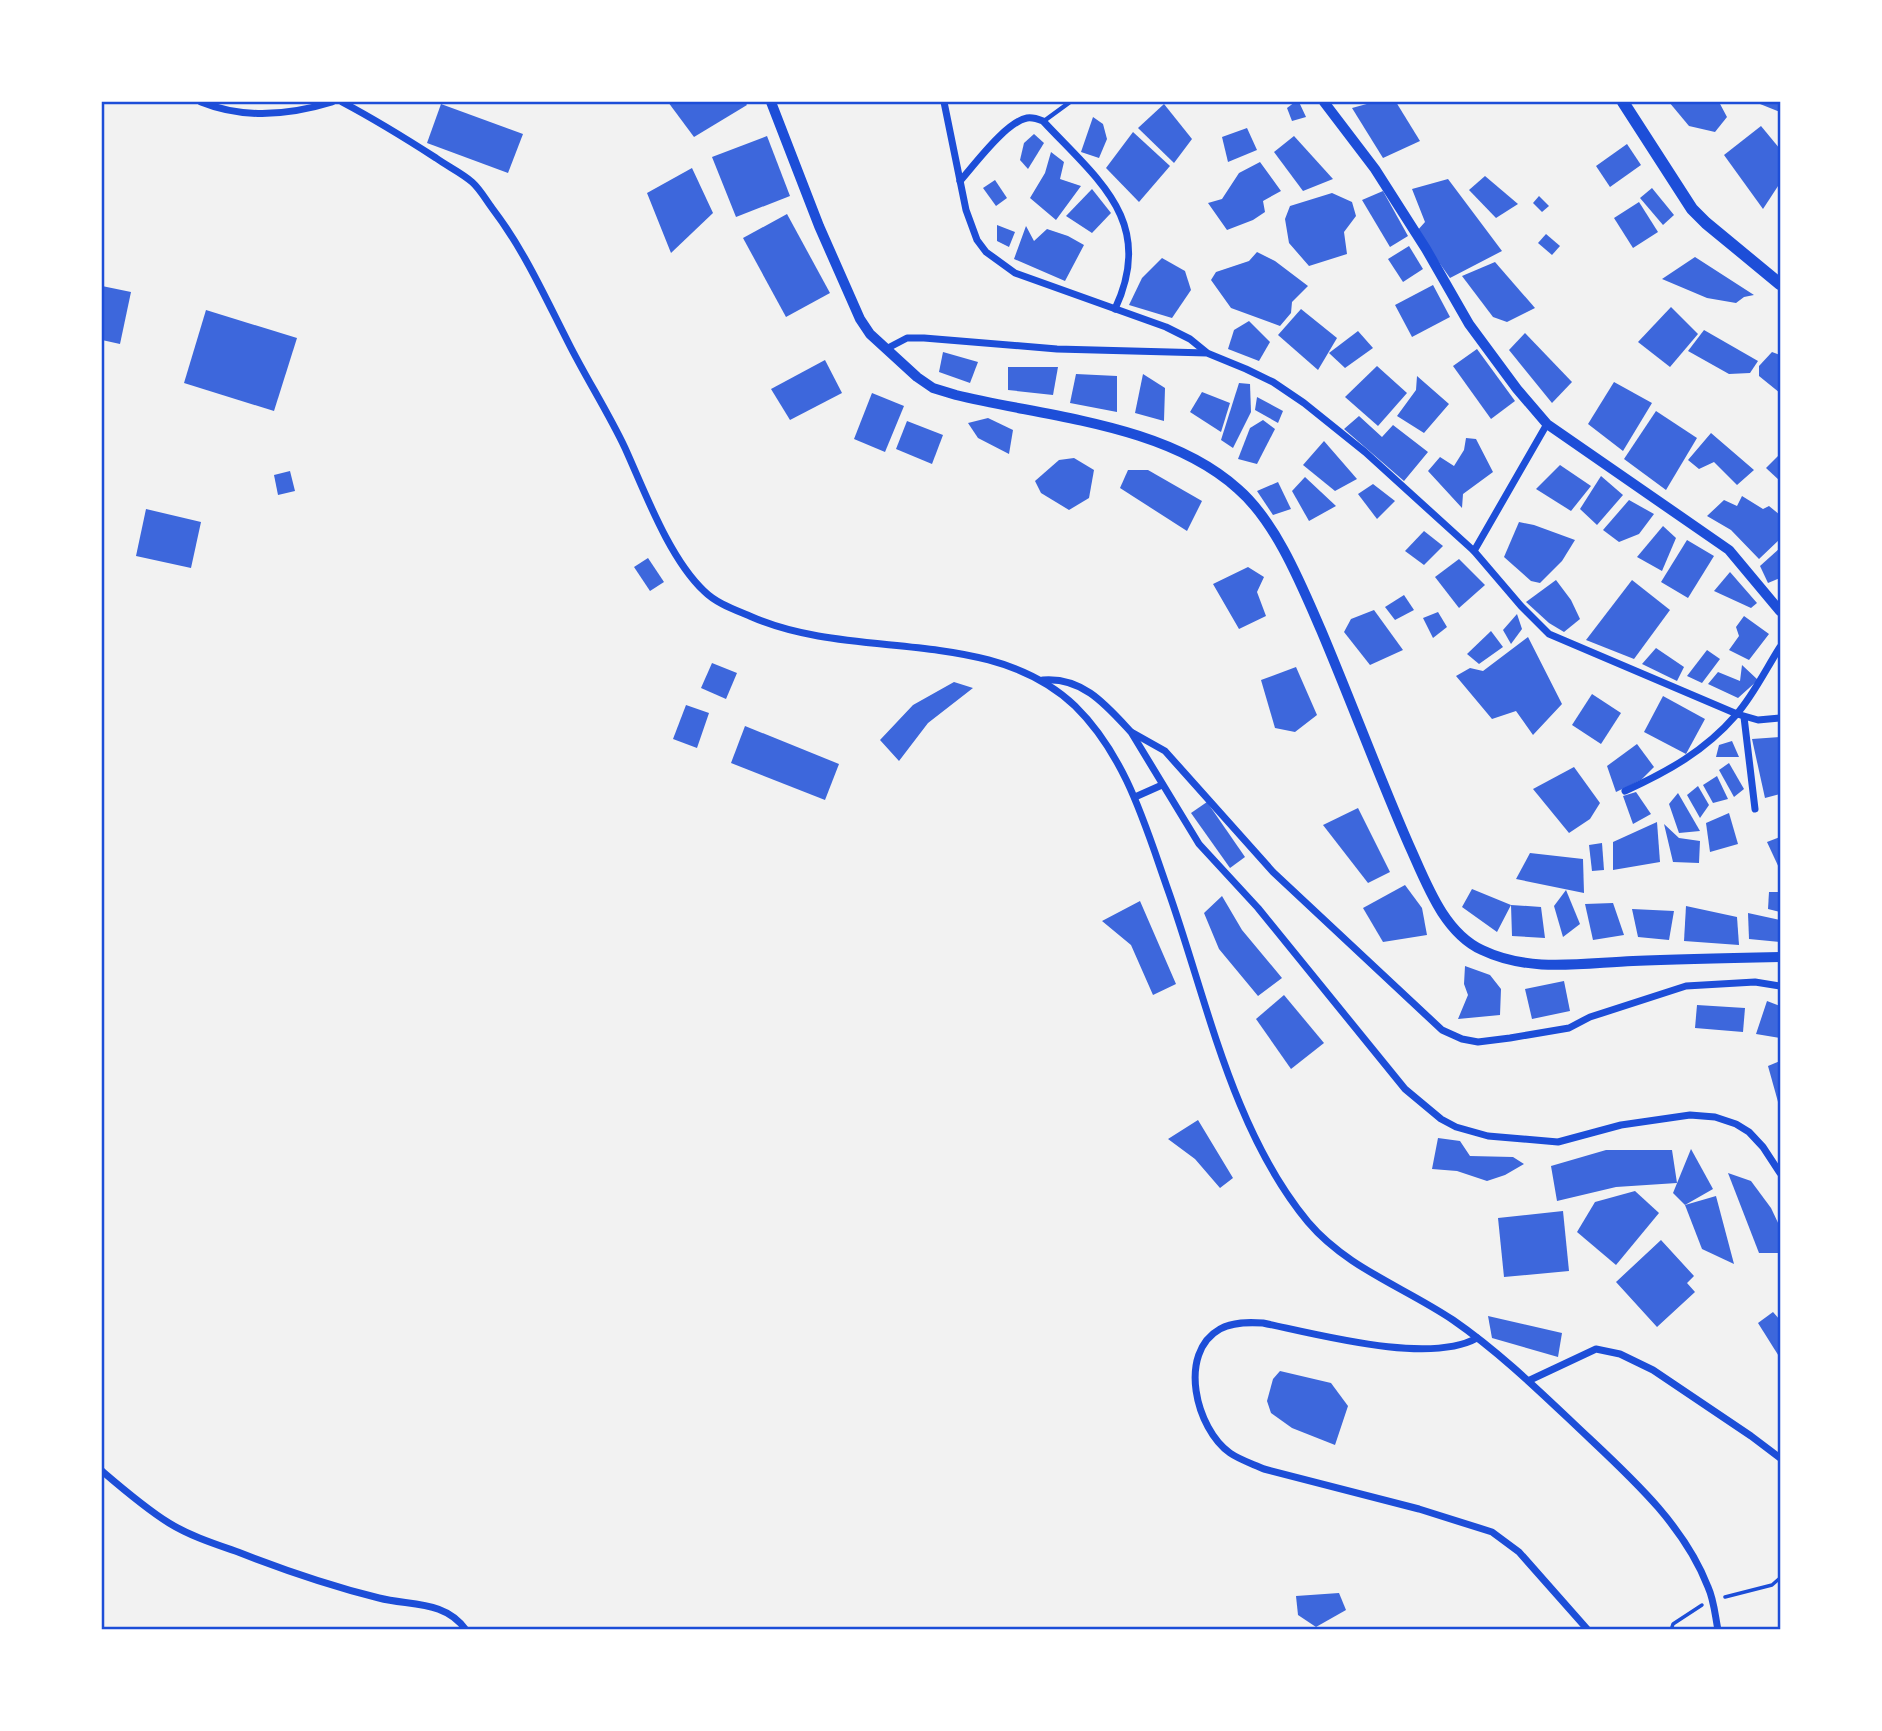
<svg xmlns="http://www.w3.org/2000/svg" width="1882" height="1731" viewBox="0 0 1882 1731" font-family="'DM Sans',sans-serif">
<style>
.building{fill:#3d67dc}
.lines{fill:none;stroke-linecap:round;stroke-linejoin:round}
.path{stroke:#1d4ed8;stroke-width:3.5}
.service{stroke:#1d4ed8;stroke-width:4.5}
.minor{stroke:#1d4ed8;stroke-width:7}
.tertiary{stroke:#1d4ed8;stroke-width:10}
.secondary{stroke:#1d4ed8;stroke-width:12}
.neatline{fill:none;stroke:#1d4ed8;stroke-width:2.5}
</style>
<rect width="100%" height="100%" fill="#f2f2f2"/>
<g class="building">
<polygon points="668,102 745,102 747,105 694,137"/>
<polygon points="1295,102 1299,102 1306,117 1292,121 1287,108"/>
<polygon points="1374,102 1396,102 1420,141 1383,158 1352,108"/>
<polygon points="1669,102 1719,102 1727,117 1715,132 1689,126"/>
<polygon points="1755,102 1780,102 1780,112"/>
<polygon points="441,104 523,134 508,173 427,143"/>
<polygon points="1164,104 1192,139 1174,163 1138,128"/>
<polygon points="1093,117 1103,124 1107,139 1099,158 1081,152"/>
<polygon points="1761,126 1780,149 1780,183 1763,209 1724,155"/>
<polygon points="1247,128 1257,150 1228,162 1222,137"/>
<polygon points="1133,132 1170,166 1139,202 1106,168"/>
<polygon points="1034,134 1044,143 1028,169 1020,160 1024,143"/>
<polygon points="767,136 790,196 736,217 712,157"/>
<polygon points="1294,136 1333,179 1303,191 1274,152"/>
<polygon points="1627,144 1641,165 1610,187 1596,166"/>
<polygon points="1051,152 1064,162 1060,179 1081,186 1056,220 1030,198 1045,173"/>
<polygon points="1260,162 1281,191 1263,201 1265,212 1253,220 1227,230 1208,203 1222,199 1239,173"/>
<polygon points="692,168 713,213 671,253 647,193"/>
<polygon points="1485,176 1518,204 1496,218 1469,190"/>
<polygon points="1448,179 1502,251 1450,278 1417,231 1425,222 1412,189"/>
<polygon points="995,180 1007,198 996,206 983,188"/>
<polygon points="1652,188 1674,215 1663,225 1640,198"/>
<polygon points="1092,189 1111,213 1092,233 1066,216"/>
<polygon points="1383,191 1408,236 1390,247 1362,200"/>
<polygon points="1332,193 1352,202 1356,216 1344,232 1347,254 1309,266 1289,243 1285,219 1290,206"/>
<polygon points="1539,196 1549,206 1542,212 1533,203"/>
<polygon points="1639,202 1658,232 1633,248 1614,218"/>
<polygon points="787,214 830,293 786,317 743,238"/>
<polygon points="997,225 1015,232 1009,247 997,241"/>
<polygon points="1026,226 1034,241 1047,229 1068,236 1084,245 1065,281 1014,259"/>
<polygon points="1546,234 1560,246 1552,255 1538,243"/>
<polygon points="1409,246 1423,269 1403,282 1388,259"/>
<polygon points="1257,252 1275,261 1308,286 1292,302 1291,313 1280,326 1231,308 1211,280 1216,272 1249,261"/>
<polygon points="1695,257 1754,295 1744,297 1736,303 1707,298 1662,279"/>
<polygon points="1162,258 1185,271 1191,290 1172,318 1129,305 1142,278"/>
<polygon points="1495,262 1535,308 1507,322 1493,317 1462,276"/>
<polygon points="1433,285 1450,317 1412,337 1395,305"/>
<polygon points="102,286 131,292 120,344 102,340"/>
<polygon points="1671,307 1698,334 1670,367 1638,342"/>
<polygon points="1301,309 1337,338 1318,370 1278,335"/>
<polygon points="206,310 297,338 274,411 184,383"/>
<polygon points="1249,321 1270,342 1259,361 1228,349 1234,330"/>
<polygon points="1704,330 1758,361 1750,373 1729,374 1688,351"/>
<polygon points="1358,331 1373,348 1345,368 1329,353"/>
<polygon points="1525,333 1572,382 1552,403 1509,350"/>
<polygon points="1477,349 1515,401 1491,419 1453,366"/>
<polygon points="943,352 978,362 970,383 939,372"/>
<polygon points="1772,352 1780,355 1780,393 1759,376 1759,366"/>
<polygon points="825,360 842,393 790,420 771,389"/>
<polygon points="1377,366 1407,393 1378,426 1345,397"/>
<polygon points="1008,367 1058,367 1053,395 1008,390"/>
<polygon points="1076,374 1117,376 1117,412 1070,403"/>
<polygon points="1143,374 1165,388 1164,421 1135,413"/>
<polygon points="1417,376 1449,404 1424,433 1397,416 1416,390"/>
<polygon points="1614,382 1652,403 1623,451 1588,424"/>
<polygon points="1239,383 1250,384 1251,412 1233,448 1221,440"/>
<polygon points="1202,392 1230,403 1221,432 1190,412"/>
<polygon points="872,393 904,406 885,452 854,439"/>
<polygon points="1257,397 1283,411 1278,423 1255,410"/>
<polygon points="1656,411 1697,438 1666,490 1624,459"/>
<polygon points="1359,416 1382,437 1393,425 1428,452 1404,481 1344,429"/>
<polygon points="988,418 1013,430 1009,454 978,438 968,423"/>
<polygon points="1263,420 1275,429 1257,464 1238,459 1250,428"/>
<polygon points="907,421 943,435 932,464 896,449"/>
<polygon points="1711,433 1754,470 1737,485 1714,462 1699,469 1688,460"/>
<polygon points="1466,438 1476,439 1493,472 1463,494 1462,508 1428,471 1440,457 1454,466 1464,450"/>
<polygon points="1324,441 1357,479 1335,491 1303,465"/>
<polygon points="1780,454 1780,481 1766,468"/>
<polygon points="1074,458 1094,470 1089,498 1069,510 1041,493 1035,481 1059,460"/>
<polygon points="1560,465 1591,486 1571,511 1536,489"/>
<polygon points="1128,470 1148,470 1202,501 1187,531 1120,488"/>
<polygon points="290,471 295,491 278,495 274,475"/>
<polygon points="1601,476 1623,495 1597,525 1580,509"/>
<polygon points="1305,477 1336,506 1309,521 1292,491"/>
<polygon points="1278,482 1291,509 1273,515 1257,491"/>
<polygon points="1373,484 1395,501 1377,519 1358,494"/>
<polygon points="1742,496 1763,509 1769,506 1780,515 1780,539 1759,559 1731,530 1707,516 1724,500 1737,506"/>
<polygon points="1629,500 1654,514 1639,534 1619,542 1603,530"/>
<polygon points="146,509 201,522 191,568 136,556"/>
<polygon points="1519,522 1534,525 1575,540 1562,561 1540,583 1531,581 1504,557"/>
<polygon points="1663,526 1676,538 1662,571 1637,557"/>
<polygon points="1424,531 1443,546 1424,565 1405,551"/>
<polygon points="1687,540 1714,556 1688,598 1661,582"/>
<polygon points="1780,548 1780,578 1768,583 1760,566"/>
<polygon points="648,558 664,582 650,591 634,567"/>
<polygon points="1459,559 1485,585 1459,608 1435,577"/>
<polygon points="1248,567 1264,577 1257,592 1266,616 1239,629 1213,584"/>
<polygon points="1730,572 1757,603 1751,608 1714,591"/>
<polygon points="1556,580 1571,600 1580,619 1564,632 1549,623 1526,602"/>
<polygon points="1632,580 1670,610 1634,659 1586,640"/>
<polygon points="1404,595 1414,610 1395,620 1385,607"/>
<polygon points="1374,610 1403,650 1370,665 1344,632 1351,619"/>
<polygon points="1438,612 1447,627 1433,638 1423,618"/>
<polygon points="1517,614 1522,629 1511,644 1503,630"/>
<polygon points="1744,616 1769,634 1749,660 1729,650 1739,636 1736,627"/>
<polygon points="1491,631 1503,647 1479,664 1467,654"/>
<polygon points="1528,637 1562,704 1533,735 1516,711 1492,719 1456,676 1470,668 1483,671"/>
<polygon points="1656,648 1684,667 1677,681 1642,664"/>
<polygon points="1707,650 1720,659 1702,683 1687,676"/>
<polygon points="712,663 737,673 726,699 701,688"/>
<polygon points="1742,665 1758,680 1738,698 1708,684 1718,672 1740,681"/>
<polygon points="1296,667 1317,715 1295,732 1275,728 1261,680"/>
<polygon points="954,682 973,688 928,723 899,761 880,740 913,705"/>
<polygon points="1592,694 1621,713 1601,744 1572,725"/>
<polygon points="1663,696 1705,719 1686,754 1644,732"/>
<polygon points="686,705 709,713 697,748 673,739"/>
<polygon points="745,726 839,764 825,800 731,763"/>
<polygon points="1780,737 1780,794 1765,798 1752,739"/>
<polygon points="1732,741 1739,757 1716,757 1719,745"/>
<polygon points="1637,744 1654,767 1641,780 1616,792 1607,766"/>
<polygon points="1729,763 1744,789 1734,797 1719,770"/>
<polygon points="1574,767 1600,803 1590,819 1569,833 1533,789"/>
<polygon points="1717,776 1728,799 1713,803 1703,785"/>
<polygon points="1698,786 1709,805 1700,818 1687,795"/>
<polygon points="1636,792 1651,814 1633,824 1623,796"/>
<polygon points="1678,793 1700,831 1679,833 1669,804"/>
<polygon points="1207,802 1245,857 1230,868 1191,813"/>
<polygon points="1358,808 1390,872 1368,883 1323,825"/>
<polygon points="1729,813 1738,844 1710,852 1706,823"/>
<polygon points="1657,822 1660,862 1613,870 1613,842"/>
<polygon points="1664,824 1679,838 1700,841 1699,863 1673,862"/>
<polygon points="1780,837 1780,870 1767,842"/>
<polygon points="1602,843 1604,870 1592,871 1589,845"/>
<polygon points="1530,853 1583,859 1584,893 1516,879"/>
<polygon points="1405,885 1422,908 1427,935 1383,942 1363,908"/>
<polygon points="1472,889 1511,905 1541,907 1545,938 1512,936 1511,905 1497,932 1462,907"/>
<polygon points="1566,890 1580,924 1563,937 1554,906"/>
<polygon points="1769,892 1780,892 1780,912 1768,909"/>
<polygon points="1222,896 1242,930 1282,978 1258,996 1219,949 1204,913"/>
<polygon points="1140,901 1176,984 1153,995 1131,945 1102,921"/>
<polygon points="1613,903 1624,935 1593,940 1585,904"/>
<polygon points="1686,906 1737,917 1739,945 1684,941"/>
<polygon points="1632,909 1674,911 1669,940 1638,937"/>
<polygon points="1748,913 1780,920 1780,942 1749,939"/>
<polygon points="1465,966 1490,975 1501,989 1500,1015 1458,1019 1468,995 1464,984"/>
<polygon points="1564,981 1570,1011 1532,1019 1525,989"/>
<polygon points="1284,995 1324,1043 1291,1069 1256,1019"/>
<polygon points="1767,1001 1780,1006 1780,1038 1756,1034"/>
<polygon points="1697,1005 1745,1008 1743,1032 1695,1028"/>
<polygon points="1780,1061 1780,1109 1768,1066"/>
<polygon points="1198,1120 1233,1178 1220,1188 1195,1159 1168,1139"/>
<polygon points="1438,1138 1460,1141 1470,1156 1513,1157 1524,1164 1505,1175 1487,1181 1457,1171 1432,1169"/>
<polygon points="1691,1149 1713,1189 1685,1205 1673,1193"/>
<polygon points="1606,1150 1672,1150 1677,1183 1616,1187 1557,1201 1551,1166"/>
<polygon points="1728,1173 1751,1181 1771,1208 1780,1227 1780,1253 1759,1253"/>
<polygon points="1635,1191 1659,1213 1616,1265 1577,1232 1595,1202"/>
<polygon points="1716,1196 1734,1264 1702,1249 1685,1205"/>
<polygon points="1563,1211 1569,1271 1504,1277 1498,1218"/>
<polygon points="1661,1240 1694,1276 1687,1283 1695,1292 1657,1327 1616,1282"/>
<polygon points="1773,1312 1780,1320 1780,1358 1758,1323"/>
<polygon points="1488,1316 1562,1333 1558,1357 1492,1338"/>
<polygon points="1280,1371 1331,1383 1348,1406 1335,1445 1292,1428 1271,1413 1267,1401 1273,1379"/>
<polygon points="1339,1593 1346,1610 1316,1627 1298,1615 1296,1596"/>
</g>
<g class="lines">
<g class="path">
<polyline points="1725,1597 1772,1585 1780,1578"/>
<polyline points="1671,1630 1673,1624 1702,1605"/>
</g>
<polyline class="service" points="1044,121 1070,102"/>
<g class="minor">
<path d="M 201,102 C 243,119 290,115 332,102"/>
<path d="M 342,102 C 374,119 405,138 436,158 C 447,166 462,173 472,182 C 480,189 486,200 492,208 C 524,250 544,295 568,342 C 586,378 608,412 625,448 C 645,492 669,558 704,591 C 717,604 736,610 752,617 C 854,662 990,625 1075,706 C 1126,756 1145,825 1168,890 C 1207,1000 1232,1130 1308,1222 C 1347,1268 1404,1287 1453,1320 C 1495,1349 1532,1384 1569,1419 C 1620,1468 1682,1519 1708,1587 C 1714,1600 1715,1615 1718,1630"/>
<polyline points="944,102 966,210 977,240 986,252 1015,273 1166,327 1190,339 1206,352"/>
<path d="M 960,181 C 975,164 1006,122 1027,118 C 1033,117 1038,119 1043,121 C 1098,180 1156,221 1115,309"/>
<polyline points="886,349 907,338 924,338 1057,349 1207,353 1246,369 1273,382 1304,403 1365,452 1474,551 1521,606 1549,634 1737,714 1758,720 1780,718"/>
<polyline points="1474,551 1547,424"/>
<path d="M 1043,680 C 1083,677 1106,705 1131,732 L 1199,844 L 1258,908 L 1405,1089 L 1441,1119 L 1456,1127 L 1488,1136 L 1558,1142 L 1621,1125 L 1690,1115 L 1715,1117 L 1736,1124 L 1749,1132 L 1763,1147 L 1780,1173"/>
<polyline points="1744,717 1755,809"/>
<polyline points="1133,733 1165,751 1273,872 1442,1030 1462,1039 1478,1042 1510,1038 1569,1028 1590,1017 1686,986 1755,982 1780,986"/>
<path d="M 1625,791 C 1667,772 1705,751 1736,715 C 1753,696 1766,669 1780,647"/>
<polyline points="1135,797 1162,785"/>
<path d="M 1477,1338 C 1429,1365 1316,1334 1263,1323 C 1248,1322 1233,1322 1220,1329 C 1177,1353 1196,1429 1230,1453 C 1240,1460 1253,1464 1264,1469 L 1419,1509 L 1492,1532 L 1519,1552 L 1588,1630"/>
<polyline points="1530,1380 1596,1349 1620,1354 1653,1370 1751,1436 1780,1458"/>
<path d="M 102,1471 C 123,1489 145,1508 169,1523 C 190,1536 215,1544 238,1552 C 284,1570 331,1586 379,1598 C 410,1606 445,1600 466,1630"/>
</g>
<g class="tertiary">
<path d="M 771,102 L 819,226 L 860,319 L 870,334 L 917,377 L 933,388 L 956,395 C 1046,417 1166,424 1238,489 C 1276,522 1301,584 1321,630 C 1351,701 1378,774 1409,845 C 1426,882 1443,932 1482,950 C 1530,973 1582,963 1633,961 C 1682,959 1731,958 1780,957"/>
<polyline points="1324,102 1375,169 1426,249 1469,324 1517,389 1547,424 1729,550 1780,611"/>
</g>
<polyline class="secondary" points="1623,102 1692,209 1706,223 1780,284"/>
</g>
<rect width="1882" height="1731" fill="none" stroke="#ffffff" stroke-width="206"/>
<rect x="103" y="103" width="1676" height="1525" class="neatline"/>
</svg>
